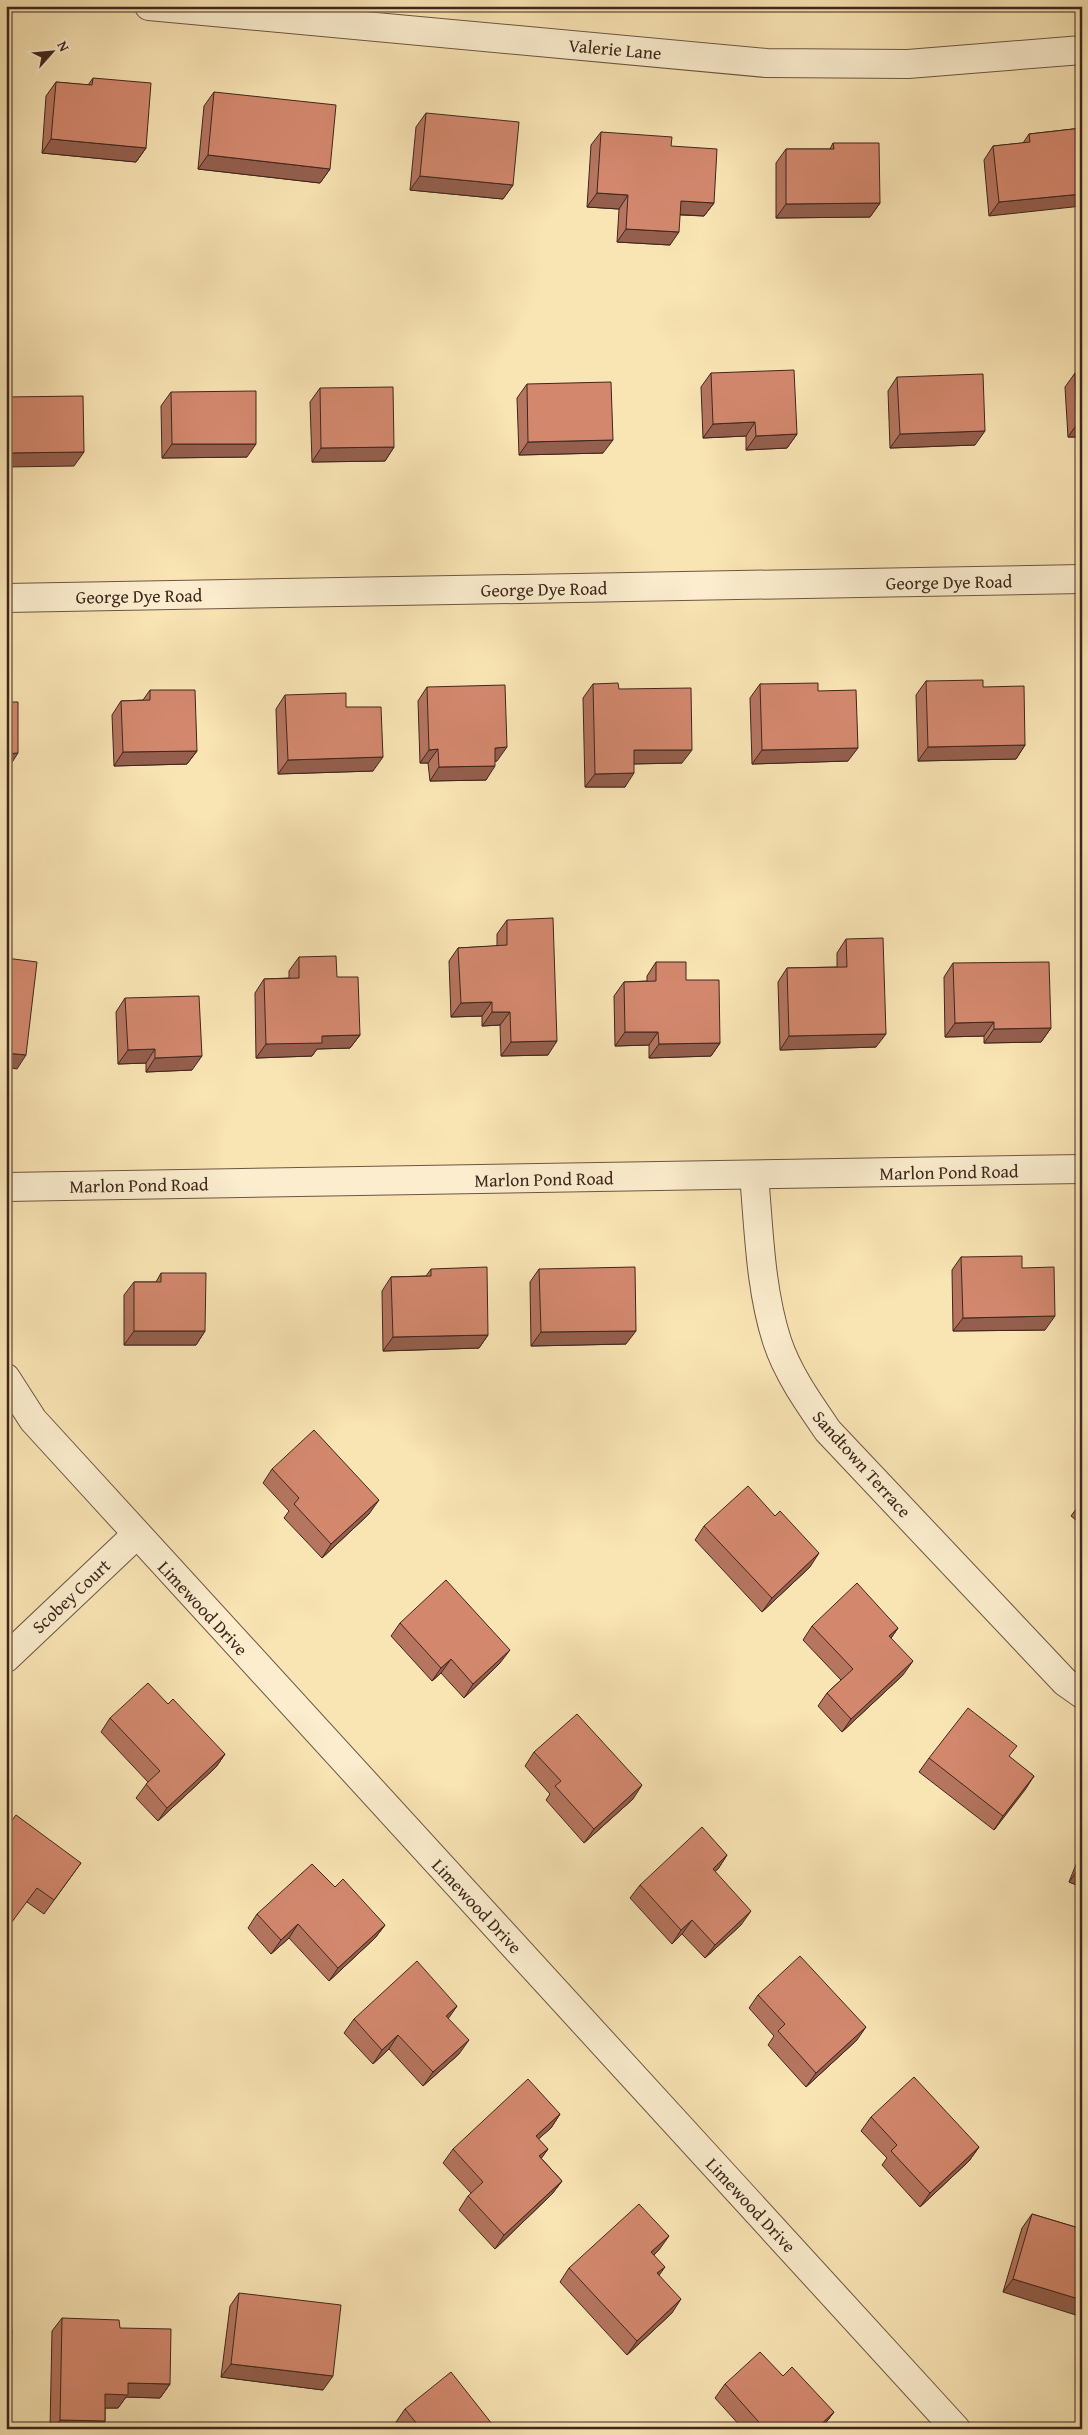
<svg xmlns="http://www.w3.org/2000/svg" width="1088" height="2435" viewBox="0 0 1088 2435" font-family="'Gentium Book Plus',serif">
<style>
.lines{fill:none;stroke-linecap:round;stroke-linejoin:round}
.minor-casing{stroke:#6e5642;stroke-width:30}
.minor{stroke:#fbedce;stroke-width:28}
.wall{fill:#b5755f;stroke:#3f261c}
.shaded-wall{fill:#945f4d;stroke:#3f261c}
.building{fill:#d3886e;stroke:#3f261c}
.labels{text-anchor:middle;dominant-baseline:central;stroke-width:4.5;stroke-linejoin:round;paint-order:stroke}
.street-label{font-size:18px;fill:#3f261c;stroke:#fbedce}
</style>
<rect width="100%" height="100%" fill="#f9e4b4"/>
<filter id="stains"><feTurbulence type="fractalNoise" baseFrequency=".004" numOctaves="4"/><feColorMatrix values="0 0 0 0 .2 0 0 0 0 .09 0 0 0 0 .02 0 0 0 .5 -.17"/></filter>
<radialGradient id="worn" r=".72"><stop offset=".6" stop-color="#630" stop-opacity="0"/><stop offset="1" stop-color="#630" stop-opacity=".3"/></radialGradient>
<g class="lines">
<g class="minor-casing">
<g id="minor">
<polyline points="149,6 766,63 908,64 1082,50"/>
<polyline points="6,598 1082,579"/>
<path d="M 754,1175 C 759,1230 760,1288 777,1341 C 788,1374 808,1402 828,1431 L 1065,1682 L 1082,1694"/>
<polyline points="6,1187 1082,1169"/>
<polyline points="6,1378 33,1420 956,2429"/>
<polyline points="6,1658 136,1535"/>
</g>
</g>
<use href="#minor" class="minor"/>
</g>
<g class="wall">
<polygon points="93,78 146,148 136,162 42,153 46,96 56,82 88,85"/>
<polygon points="214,92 330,169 320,183 198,169 204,106"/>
<polygon points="426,113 513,185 503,199 410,190 416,127"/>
<polygon points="1082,128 989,216 984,160 993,146 1023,143 1029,134"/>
<polygon points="601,132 671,146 714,203 704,216 680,215 670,245 617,242 619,209 587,207 591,145"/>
<polygon points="833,143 880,203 870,217 776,218 776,163 786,149 830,149"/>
<polygon points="711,373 797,434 787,448 746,450 746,436 703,438 701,387"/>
<polygon points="1075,373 1082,437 1068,437 1065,387"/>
<polygon points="897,377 975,445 890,448 888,391"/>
<polygon points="527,384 603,453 519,455 517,398"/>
<polygon points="320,388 394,447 385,461 312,462 310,402"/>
<polygon points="171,392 247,457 162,458 161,406"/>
<polygon points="926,681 983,687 1025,745 1016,759 918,761 916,695"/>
<polygon points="593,684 619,689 682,763 634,764 625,787 585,787 583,698"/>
<polygon points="760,684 818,691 848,761 752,764 750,698"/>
<polygon points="427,687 497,761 495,761 486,780 430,781 428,763 420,763 418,701"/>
<polygon points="150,690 197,751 187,764 114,766 112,715 121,701 143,700"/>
<polygon points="285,695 373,771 278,774 276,709"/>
<polygon points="507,920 548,1055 501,1056 500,1025 482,1026 482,1016 451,1017 449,961 458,948 497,946 497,934"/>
<polygon points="846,939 876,1047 780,1050 778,982 787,968 837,967 837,953"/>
<polygon points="299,957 337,977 360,1035 350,1048 317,1049 312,1056 256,1058 255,993 264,979 289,978 289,971"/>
<polygon points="656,962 686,980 720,1043 711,1056 649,1058 649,1045 615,1046 614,996 624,982 647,981 647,976"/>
<polygon points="953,963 1051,1028 1041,1042 984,1043 984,1036 945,1037 944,977"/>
<polygon points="125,998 192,1070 146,1072 146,1063 118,1064 116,1012"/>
<polygon points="961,1257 1022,1268 1045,1330 953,1331 952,1270"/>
<polygon points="431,1269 488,1335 479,1348 383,1351 382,1291 391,1277 426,1276"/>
<polygon points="539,1269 626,1344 531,1346 530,1282"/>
<polygon points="161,1273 205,1331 196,1345 124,1345 124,1295 134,1282 156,1282"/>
<polygon points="272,1469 369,1514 322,1558 284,1518 289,1511 263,1483"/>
<polygon points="1082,1501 1082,1525 1071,1516"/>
<polygon points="775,1516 810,1567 762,1612 695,1540 704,1526"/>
<polygon points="400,1623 500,1663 464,1698 441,1673 432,1681 391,1636"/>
<polygon points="812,1626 898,1628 891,1638 903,1675 842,1732 818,1706 827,1693 841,1680 803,1640"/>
<polygon points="168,1704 225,1754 216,1767 158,1821 136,1798 148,1782 101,1732 110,1718"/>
<polygon points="534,1752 633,1799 584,1843 546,1800 550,1794 525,1766"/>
<polygon points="1009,1757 1034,1776 994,1830 919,1772 929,1758"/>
<polygon points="6,1828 81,1863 44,1914 27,1902"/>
<polygon points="1082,1849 1082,1887 1069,1882"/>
<polygon points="727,1855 718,1869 715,1871 741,1925 705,1958 682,1934 672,1944 630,1898 640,1885"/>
<polygon points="335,1887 385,1925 375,1938 329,1981 289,1938 271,1954 248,1928 257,1914"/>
<polygon points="758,1995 857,2040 806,2087 768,2045 774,2036 749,2008"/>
<polygon points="457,2006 448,2018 459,2054 423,2086 389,2049 373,2064 344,2033 354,2019"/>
<polygon points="560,2114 551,2128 538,2139 548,2149 541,2158 562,2181 552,2194 495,2249 459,2210 468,2196 471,2193 443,2163 453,2149"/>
<polygon points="871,2117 979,2147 969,2161 920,2207 882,2165 887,2158 861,2131"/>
<polygon points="1032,2214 1082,2229 1003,2292 1022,2228"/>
<polygon points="659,2250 654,2255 659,2275 672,2313 627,2355 560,2282 569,2268"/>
<polygon points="239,2293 323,2390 221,2377 230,2306"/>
<polygon points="62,2318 170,2384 160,2398 126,2397 118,2408 105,2408 105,2421 100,2429 50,2429 52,2331"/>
<polygon points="783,2376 834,2412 824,2425 821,2429 743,2429 715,2398 725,2384"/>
<polygon points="405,2409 496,2429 401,2429 396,2422"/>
</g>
<g class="shaded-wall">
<polygon points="51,139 146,148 136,162 42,153"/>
<polygon points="208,155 330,169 320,183 198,169"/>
<polygon points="420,176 513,185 503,199 410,190"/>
<polygon points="597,193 628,195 619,209 587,207"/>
<polygon points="1082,194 1082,206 989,216 999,202"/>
<polygon points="681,201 714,203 704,216 672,214"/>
<polygon points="880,203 870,217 776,218 786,204"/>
<polygon points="626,229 679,232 670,245 617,242"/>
<polygon points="755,422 746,436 703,438 713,424"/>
<polygon points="1082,423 1082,437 1068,437 1077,424"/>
<polygon points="985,431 975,445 890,448 900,434"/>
<polygon points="797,434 787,448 746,450 756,436"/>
<polygon points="613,440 603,453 519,455 528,442"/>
<polygon points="172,444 256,444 247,457 162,458"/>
<polygon points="394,447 385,461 312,462 321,448"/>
<polygon points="84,452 74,466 6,467 6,453"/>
<polygon points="1025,745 1016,759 918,761 928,747"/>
<polygon points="507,747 497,761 485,762 495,748"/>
<polygon points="858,748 848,761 752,764 762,750"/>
<polygon points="438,749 428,763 420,763 429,750"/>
<polygon points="634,750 692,750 682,763 625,764"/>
<polygon points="197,751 187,764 114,766 123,752"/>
<polygon points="18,753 9,767 6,767 6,754"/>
<polygon points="383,757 373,771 278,774 288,760"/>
<polygon points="495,766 486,780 430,781 439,767"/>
<polygon points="634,773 625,787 585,787 595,774"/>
<polygon points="492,1002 482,1016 451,1017 461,1003"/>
<polygon points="492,1012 510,1012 500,1025 482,1026"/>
<polygon points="994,1022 984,1036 945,1037 955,1023"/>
<polygon points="1051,1028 1041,1042 984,1043 994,1029"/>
<polygon points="625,1032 658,1032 649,1045 615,1046"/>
<polygon points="886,1034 876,1047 780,1050 789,1036"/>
<polygon points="360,1035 350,1048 317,1049 312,1056 256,1058 266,1044 322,1036"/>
<polygon points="557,1041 548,1055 501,1056 511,1042"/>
<polygon points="720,1043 711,1056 649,1058 659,1044"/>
<polygon points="155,1049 146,1063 118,1064 128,1050"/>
<polygon points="6,1053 26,1055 17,1069 6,1067"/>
<polygon points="202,1056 192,1070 146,1072 155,1058"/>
<polygon points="1055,1316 1045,1330 953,1331 963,1318"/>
<polygon points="134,1331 205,1331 196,1345 124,1345"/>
<polygon points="636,1331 626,1344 531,1346 541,1332"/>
<polygon points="488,1335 479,1348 383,1351 393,1337"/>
<polygon points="379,1500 369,1514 322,1558 331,1544"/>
<polygon points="819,1553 810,1567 762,1612 772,1598"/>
<polygon points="898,1628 889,1641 889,1636"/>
<polygon points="510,1650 500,1663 464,1698 473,1684"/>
<polygon points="451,1659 441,1673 432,1681 441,1668"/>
<polygon points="913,1661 903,1675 842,1732 851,1719"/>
<polygon points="225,1754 216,1767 158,1821 167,1808"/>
<polygon points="1034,1776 1025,1790 994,1830 1003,1816"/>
<polygon points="642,1785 633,1799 584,1843 594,1829"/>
<polygon points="727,1855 718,1869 703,1883 713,1869"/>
<polygon points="1079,1868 1082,1869 1082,1887 1069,1882"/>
<polygon points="751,1911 741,1925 705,1958 715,1945"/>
<polygon points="692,1920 682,1934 672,1944 681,1930"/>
<polygon points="298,1924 289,1938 271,1954 281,1940"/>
<polygon points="385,1925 375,1938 329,1981 338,1968"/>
<polygon points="457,2006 448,2019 446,2016"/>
<polygon points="866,2027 857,2040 806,2087 816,2073"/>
<polygon points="398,2035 389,2049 373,2064 382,2050"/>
<polygon points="469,2040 459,2054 423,2086 433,2072"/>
<polygon points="560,2114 551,2128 526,2150 536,2136"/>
<polygon points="979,2147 969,2161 920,2207 930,2193"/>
<polygon points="548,2149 538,2163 539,2156"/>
<polygon points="562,2181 552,2194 495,2249 504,2235"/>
<polygon points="669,2236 659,2250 642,2266 651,2252"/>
<polygon points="665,2267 655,2281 657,2273"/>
<polygon points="1013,2279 1082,2300 1082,2317 1003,2292"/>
<polygon points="681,2299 672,2313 627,2355 637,2341"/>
<polygon points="231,2364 333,2376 323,2390 221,2377"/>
<polygon points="128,2383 170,2384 160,2398 126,2397 118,2408 96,2408 105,2394"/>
<polygon points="834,2412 824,2425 821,2429 816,2429"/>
<polygon points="60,2420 105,2421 100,2429 54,2429"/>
<polygon points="6,2422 10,2422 6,2427"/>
</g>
<g class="building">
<polygon points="93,78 151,83 146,148 51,139 56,82 92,85"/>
<polygon points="214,92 336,105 330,169 208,155"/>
<polygon points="426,113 519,122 513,185 420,176"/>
<polygon points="1082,128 1082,194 999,202 993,146 1030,142 1029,134"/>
<polygon points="601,132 672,137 671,146 717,149 714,203 681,201 679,232 626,229 628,195 597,193"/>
<polygon points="833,143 879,143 880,203 786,204 786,149 834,149"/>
<polygon points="794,370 797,434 756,436 755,422 713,424 711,373"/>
<polygon points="1075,373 1082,373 1082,423 1077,424"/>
<polygon points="983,374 985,431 900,434 897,377"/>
<polygon points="611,382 613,440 528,442 527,384"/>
<polygon points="393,387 394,447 321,448 320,388"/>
<polygon points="256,391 256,444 172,444 171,392"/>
<polygon points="83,396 84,452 6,453 6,397"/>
<polygon points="983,680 983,687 1024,686 1025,745 928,747 926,681"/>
<polygon points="618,683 619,689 691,688 692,750 634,750 634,773 595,774 593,684"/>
<polygon points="818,683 818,691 856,690 858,748 762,750 760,684"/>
<polygon points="505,685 507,747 495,748 495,766 439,767 438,749 429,750 427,687"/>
<polygon points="150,690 195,690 197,751 123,752 121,701 150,700"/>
<polygon points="346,693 346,707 381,707 383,757 288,760 285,695"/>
<polygon points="6,702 18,702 18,753 6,754"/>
<polygon points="553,918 557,1041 511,1042 510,1012 492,1012 492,1002 461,1003 458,948 507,945 507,920"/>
<polygon points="883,938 886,1034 789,1036 787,968 847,967 846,939"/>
<polygon points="336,956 337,977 358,977 360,1035 322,1036 322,1043 266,1044 264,979 299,978 299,957"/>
<polygon points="6,958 37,962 26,1055 6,1053"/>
<polygon points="656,962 686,962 686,980 719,980 720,1043 659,1044 658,1032 625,1032 624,982 656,981"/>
<polygon points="1049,962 1051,1028 994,1029 994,1022 955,1023 953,963"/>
<polygon points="199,996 202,1056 155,1058 155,1049 128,1050 125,998"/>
<polygon points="1022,1256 1022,1268 1054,1267 1055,1316 963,1318 961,1257"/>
<polygon points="487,1267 488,1335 393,1337 391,1277 431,1276 431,1269"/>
<polygon points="635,1267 636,1331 541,1332 539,1269"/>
<polygon points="161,1273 206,1273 205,1331 134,1331 134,1282 161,1282"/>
<polygon points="314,1430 379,1500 331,1544 294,1504 299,1498 272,1469"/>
<polygon points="748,1486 775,1516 780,1511 819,1553 772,1598 704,1526"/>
<polygon points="446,1580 510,1650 473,1684 451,1659 441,1668 400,1623"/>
<polygon points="857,1583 898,1628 889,1636 913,1661 851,1719 827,1693 853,1669 812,1626"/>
<polygon points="148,1683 168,1704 173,1699 225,1754 167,1808 146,1784 160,1771 110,1718"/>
<polygon points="968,1708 1017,1746 1009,1756 1034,1776 1003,1816 929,1758"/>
<polygon points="577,1714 642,1785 594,1829 555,1786 561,1781 534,1752"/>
<polygon points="16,1815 81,1863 54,1900 37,1888 6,1930 6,1828"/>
<polygon points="702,1827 727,1855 713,1869 751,1911 715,1945 692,1920 681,1930 640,1885"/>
<polygon points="1082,1860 1082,1869 1079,1868"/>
<polygon points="312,1864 335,1887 343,1879 385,1925 338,1968 298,1924 281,1940 257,1914"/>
<polygon points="800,1956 866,2027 816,2073 778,2031 785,2024 758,1995"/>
<polygon points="417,1961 457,2006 446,2016 469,2040 433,2072 398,2035 382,2050 354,2019"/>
<polygon points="914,2077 979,2147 930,2193 891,2151 897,2145 871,2117"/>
<polygon points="528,2079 560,2114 536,2136 548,2149 539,2156 562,2181 504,2235 468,2196 483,2182 453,2149"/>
<polygon points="639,2204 669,2236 651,2252 665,2267 657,2273 681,2299 637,2341 569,2268"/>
<polygon points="1032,2214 1082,2229 1082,2300 1013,2279"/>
<polygon points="239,2293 341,2305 333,2376 231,2364"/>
<polygon points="62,2318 119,2320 120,2328 171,2329 170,2384 128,2383 128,2395 105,2394 105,2421 60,2420"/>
<polygon points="6,2329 12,2329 10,2422 6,2422"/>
<polygon points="760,2352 783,2376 792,2367 834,2412 816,2429 765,2429 725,2384"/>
<polygon points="451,2372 496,2429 421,2429 405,2409"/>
</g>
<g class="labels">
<g class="street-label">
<text transform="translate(615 49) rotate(5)">Valerie Lane</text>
<text transform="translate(949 582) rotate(-1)">George Dye Road</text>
<text transform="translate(544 589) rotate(-1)">George Dye Road</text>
<text transform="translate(139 596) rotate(-1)">George Dye Road</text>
<text transform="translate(949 1172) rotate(-1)">Marlon Pond Road</text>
<text transform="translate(544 1179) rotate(-1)">Marlon Pond Road</text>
<text transform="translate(139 1185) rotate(-1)">Marlon Pond Road</text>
<text transform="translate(862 1464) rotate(48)">Sandtown Terrace</text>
<text transform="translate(71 1596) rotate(-43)">Scobey Court</text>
<text transform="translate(203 1608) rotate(47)">Limewood Drive</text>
<text transform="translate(477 1906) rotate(47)">Limewood Drive</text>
<text transform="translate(751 2205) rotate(47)">Limewood Drive</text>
</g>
</g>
<rect width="1088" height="2435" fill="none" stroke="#f9e4b4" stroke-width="25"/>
<rect x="8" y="8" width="1073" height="2420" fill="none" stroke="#3f261c" stroke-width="2.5"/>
<rect x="12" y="12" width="1063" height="2410" fill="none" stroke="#3f261c"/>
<g transform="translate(52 52) rotate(63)" stroke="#fbedce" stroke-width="4" paint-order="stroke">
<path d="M0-4L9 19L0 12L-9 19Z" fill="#3f261c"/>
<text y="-8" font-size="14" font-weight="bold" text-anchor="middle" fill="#3f261c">N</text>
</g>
<rect width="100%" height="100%" filter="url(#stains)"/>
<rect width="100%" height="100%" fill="url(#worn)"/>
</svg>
